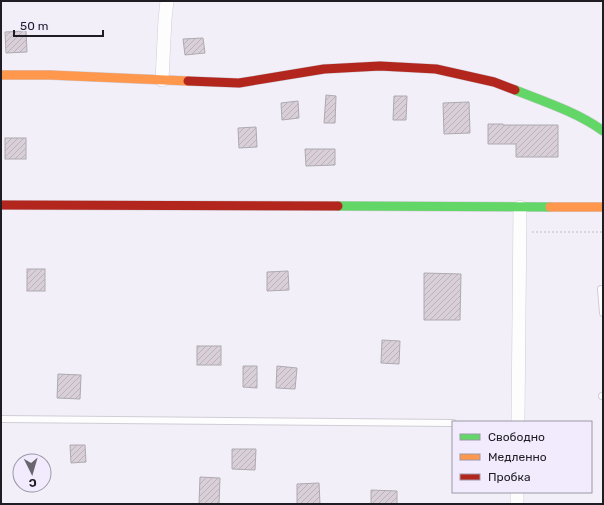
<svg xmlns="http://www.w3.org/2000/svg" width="604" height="505" viewBox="0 0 604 505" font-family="Rubik,sans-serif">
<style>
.building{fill:url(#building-hatch);stroke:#aeaab0}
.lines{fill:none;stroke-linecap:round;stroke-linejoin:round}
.lane-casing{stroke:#d0cdd5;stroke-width:8}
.street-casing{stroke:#d0cdd5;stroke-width:14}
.fast-casing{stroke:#d0cdd5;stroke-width:10}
.slow-casing{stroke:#d0cdd5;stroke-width:10}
.jam-casing{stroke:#d0cdd5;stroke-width:10}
.path{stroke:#d8d7da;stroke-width:2;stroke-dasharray:2 2;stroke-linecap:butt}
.lane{stroke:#fdfdfe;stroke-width:6}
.street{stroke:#fdfdfe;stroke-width:13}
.fast{stroke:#63d668;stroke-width:9}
.slow{stroke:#ff974d;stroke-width:9}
.jam{stroke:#b3261e;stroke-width:9}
</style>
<defs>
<pattern id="building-hatch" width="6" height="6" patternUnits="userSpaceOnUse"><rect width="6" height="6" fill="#d9cfd9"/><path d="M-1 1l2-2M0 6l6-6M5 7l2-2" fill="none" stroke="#bab1ba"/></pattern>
</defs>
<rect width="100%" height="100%" fill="#f2eff9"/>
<g class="building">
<polygon points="26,31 27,52 6,53 5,32"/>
<polygon points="203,38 205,53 185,55 183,39"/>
<polygon points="326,95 336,96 335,123 324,123"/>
<polygon points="394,96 407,96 406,120 393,120"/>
<polygon points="298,101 299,118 282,120 281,103"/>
<polygon points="469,102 470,133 444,134 443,103"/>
<polygon points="488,124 503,124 503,125 558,125 558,157 516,157 516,144 488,144"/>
<polygon points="256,127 257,147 239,148 238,128"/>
<rect x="5" y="138" width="21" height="21"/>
<polygon points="305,149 335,149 335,165 306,166"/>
<rect x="27" y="269" width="18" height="22"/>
<polygon points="288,271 289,290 267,291 267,272"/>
<polygon points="424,273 461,274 460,320 424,320"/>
<polygon points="382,340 400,341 399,364 381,363"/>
<rect x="197" y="346" width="24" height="19"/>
<polygon points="243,366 257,366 257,388 243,387"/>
<polygon points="277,366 297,368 295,389 276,388"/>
<polygon points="58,374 81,375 80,399 57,398"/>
<polygon points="70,445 85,445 86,462 71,463"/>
<polygon points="232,449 256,449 255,470 232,469"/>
<polygon points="200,477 220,478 219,504 199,504"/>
<polygon points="319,483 320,504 297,504 297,484"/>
<polygon points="371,490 397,491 397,504 371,504"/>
</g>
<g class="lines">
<g class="lane-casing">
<g id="lane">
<polyline points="603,289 601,289 603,313"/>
<polyline points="602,396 603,396"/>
<polyline points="1,419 453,423"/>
</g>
</g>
<g class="street-casing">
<g id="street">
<polyline points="162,80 165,19 167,1"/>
<polyline points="518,422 520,207"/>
<polyline points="517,504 517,492"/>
</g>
</g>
<g class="fast-casing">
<g id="fast">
<path d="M 515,90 C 543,101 579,113 603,131"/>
<polyline points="338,206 550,207"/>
</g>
</g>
<g class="slow-casing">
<g id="slow">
<polyline points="1,75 50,75 188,81"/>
<polyline points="550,207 603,207"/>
</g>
</g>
<g class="jam-casing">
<g id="jam">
<polyline points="188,81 239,83 324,69 380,66 436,69 494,82 515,90"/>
<polyline points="1,205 338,206"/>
</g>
</g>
<polyline class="path" points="532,232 603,232"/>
<use href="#lane" class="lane"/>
<use href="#street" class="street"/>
<use href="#fast" class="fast"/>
<use href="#slow" class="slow"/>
<use href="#jam" class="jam"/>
</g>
<rect width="604" height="505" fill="none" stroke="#1f1d23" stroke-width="4"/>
<rect x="452" y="421" width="140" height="72" fill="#f1ebfd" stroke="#9d99a6"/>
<rect x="460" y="434" width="20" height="6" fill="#63d668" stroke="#9d99a6"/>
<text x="488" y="441" font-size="12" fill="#1f1d23">Свободно</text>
<rect x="460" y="454" width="20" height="6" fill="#ff974d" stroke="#9d99a6"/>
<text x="488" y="461" font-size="12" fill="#1f1d23">Медленно</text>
<rect x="460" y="474" width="20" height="6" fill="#b3261e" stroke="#9d99a6"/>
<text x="488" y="481" font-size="12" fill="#1f1d23">Пробка</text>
<g transform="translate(32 473) rotate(175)"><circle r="19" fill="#f1ebfd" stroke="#9d99a6"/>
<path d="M0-3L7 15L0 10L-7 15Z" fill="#69666e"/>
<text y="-6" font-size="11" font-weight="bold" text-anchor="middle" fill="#1f1d23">С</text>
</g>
<path d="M14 30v6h89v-6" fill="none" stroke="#1f1d23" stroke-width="2"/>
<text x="20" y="30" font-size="12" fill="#1f1d23" stroke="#f1ebfd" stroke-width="3" paint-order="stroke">50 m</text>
</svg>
